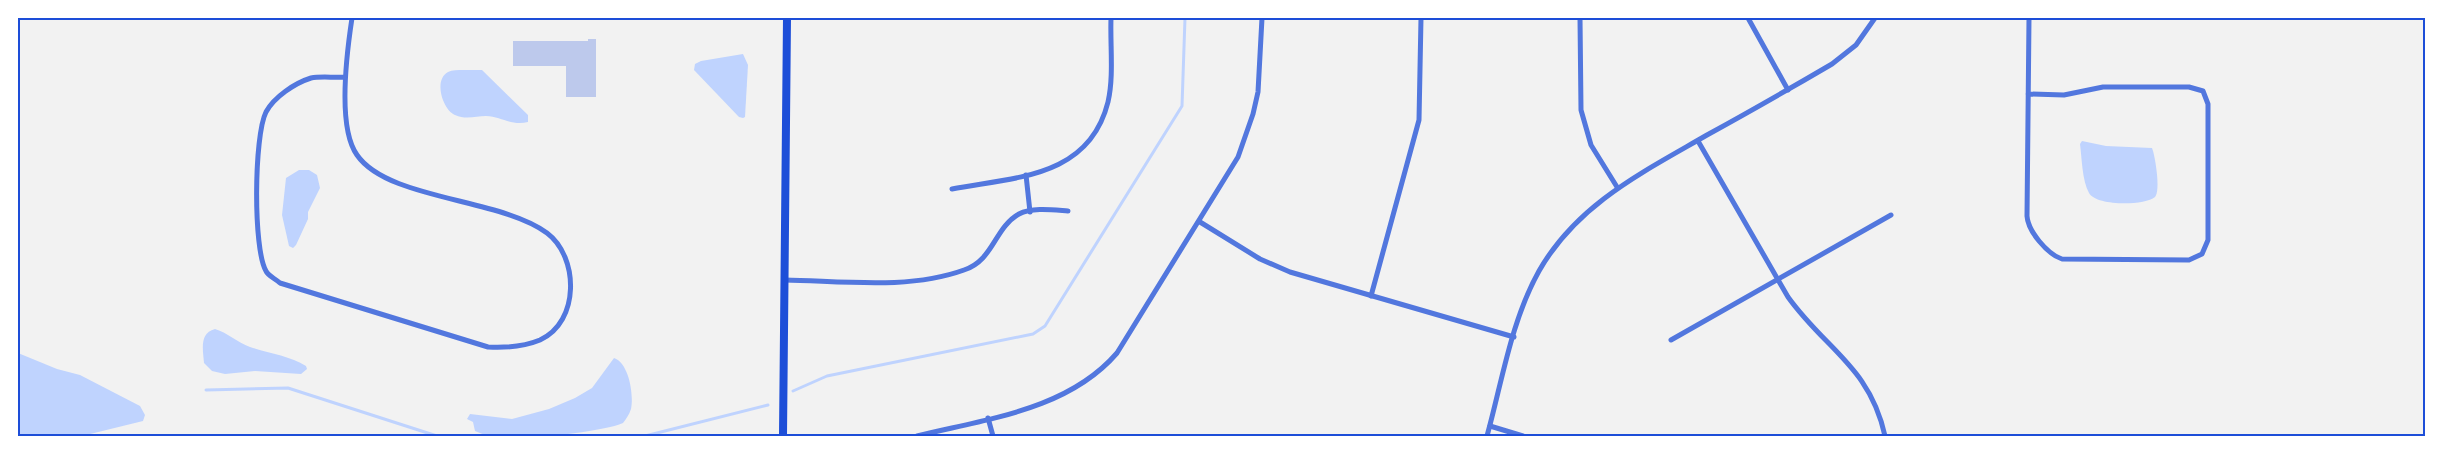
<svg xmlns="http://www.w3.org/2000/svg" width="2443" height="454" viewBox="0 0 2443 454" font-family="Inter,sans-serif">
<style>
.water{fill:#bfd3fe}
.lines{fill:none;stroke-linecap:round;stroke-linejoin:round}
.stream{stroke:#bfd3fe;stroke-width:3}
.building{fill:#bdc9ec}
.minor{stroke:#5277de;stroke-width:5}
.secondary{stroke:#1d4ed8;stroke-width:8}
.neatline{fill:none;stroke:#1d4ed8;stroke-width:2}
</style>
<rect width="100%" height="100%" fill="#f2f2f2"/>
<g class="water">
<polygon points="743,54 748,65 745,117 743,118 739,117 694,70 695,64 701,61"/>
<path d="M 463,70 L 482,70 L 528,115 L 528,122 C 512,126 502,117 486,116 C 476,116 466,120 455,115 C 443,110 433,80 448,72 C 452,70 458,70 463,70 Z"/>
<path d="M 2082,141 L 2106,146 L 2152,148 C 2155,155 2161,191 2155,197 C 2144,206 2096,206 2089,193 C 2082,180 2082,159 2080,144 Z"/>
<polygon points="299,170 309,170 317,175 320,188 308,212 308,219 296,245 293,248 289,246 282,215 286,178"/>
<path d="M 215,329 C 228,333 237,342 250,347 C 268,353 290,356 306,366 L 307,369 L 301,374 L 255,371 L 225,374 L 212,371 L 204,363 C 203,350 199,333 215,329 Z"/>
<polygon points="18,353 57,369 80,375 140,406 145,415 143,421 82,436 18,436"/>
<path d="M 614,358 C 629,363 634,395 631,409 C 629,415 626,419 623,423 C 600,433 514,441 490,436 C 485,435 480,433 475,431 L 473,422 L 467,419 L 470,414 L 512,419 L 549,409 L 575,398 L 592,388 Z"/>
</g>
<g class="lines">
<g class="stream">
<polyline points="206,390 288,388 437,436"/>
<polyline points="793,391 827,376 1033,334 1045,326 1182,106 1185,18"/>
<polyline points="645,436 768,405"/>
</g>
</g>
<polygon class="building" points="588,39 596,39 596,97 566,97 566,66 513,66 513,41 588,41"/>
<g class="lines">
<g class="minor">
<polyline points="1580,18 1581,110 1591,145 1617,187"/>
<polyline points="1748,18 1788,90"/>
<path d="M 345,77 C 335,78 321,76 311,78 C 295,83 274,97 266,112 C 254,136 253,249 266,271 C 268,276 276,279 280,283 L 488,347 C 507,348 523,347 540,340 C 580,322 579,257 547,233 C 500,198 388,200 357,155 C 337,127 347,51 352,18"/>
<path d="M 2028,94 L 2064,95 L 2103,87 L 2189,87 L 2203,91 L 2208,104 L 2208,240 L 2202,254 L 2189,260 L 2062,259 C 2047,254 2028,231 2027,216 L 2029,18"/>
<path d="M 1698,141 L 1788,297 C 1826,350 1870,367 1885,436"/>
<polyline points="1026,175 1030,212"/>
<path d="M 952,189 C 1015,177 1089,178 1108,102 C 1114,76 1110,45 1111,18"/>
<polyline points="1200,222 1260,259 1290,272 1514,337"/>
<path d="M 785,280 C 842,281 909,290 964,270 C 994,260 994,228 1019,214 C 1032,207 1054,210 1068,211"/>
<polyline points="1371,296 1419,120 1421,18"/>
<polyline points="1671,340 1891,215"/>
<polyline points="988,418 993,436"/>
<polyline points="1490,426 1523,436"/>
<path d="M 917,436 C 986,419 1068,410 1117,353 L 1238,157 L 1253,114 L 1258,92 L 1262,18"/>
<path d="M 1487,436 C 1502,382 1511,321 1539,271 C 1577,204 1643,172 1707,135 C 1749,112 1791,88 1832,64 L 1856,45 L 1875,18"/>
</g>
<polyline class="secondary" points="783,436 787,18"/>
</g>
<rect width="2443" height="454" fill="none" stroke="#ffffff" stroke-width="38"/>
<rect x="19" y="19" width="2405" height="416" class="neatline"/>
</svg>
